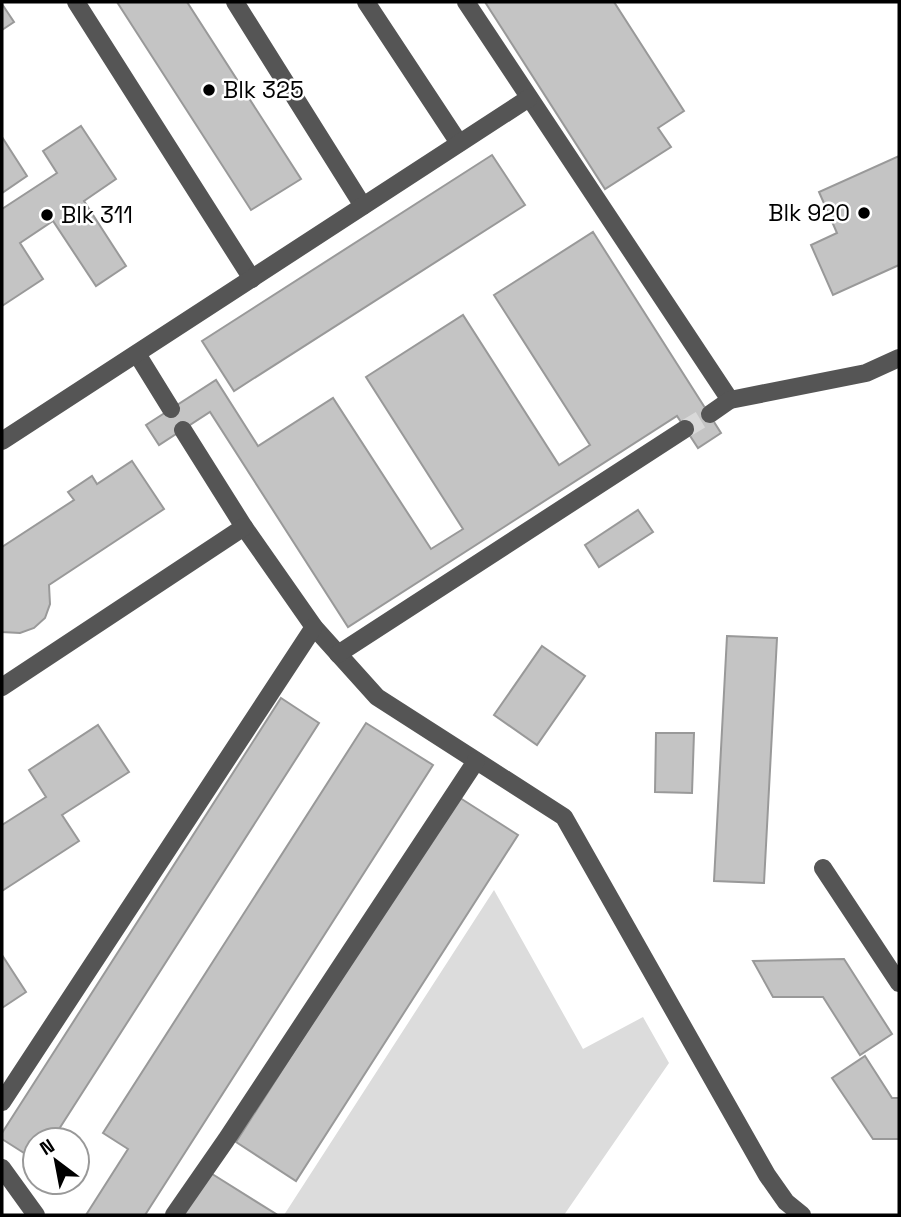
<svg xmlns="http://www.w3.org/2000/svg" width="901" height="1217" viewBox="0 0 901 1217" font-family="'Space Grotesk',sans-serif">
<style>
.green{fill:#dcdcdc}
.building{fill:#c4c4c4;stroke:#999;stroke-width:2}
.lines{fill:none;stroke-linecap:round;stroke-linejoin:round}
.minor-tunnel{stroke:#d9d9d9;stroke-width:18;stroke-dasharray:18 9;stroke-linecap:butt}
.minor{stroke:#555;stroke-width:18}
.poi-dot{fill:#000;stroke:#fff;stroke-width:2.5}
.labels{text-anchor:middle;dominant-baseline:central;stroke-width:5;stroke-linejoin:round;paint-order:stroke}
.poi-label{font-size:23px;fill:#000;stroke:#fff;text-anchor:start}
</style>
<rect width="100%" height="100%" fill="#fff"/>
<polygon class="green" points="494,890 583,1049 643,1017 669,1063 564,1215 284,1215"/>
<g class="building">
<polygon points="117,2 187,2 301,179 251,210"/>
<polygon points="485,2 614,2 684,111 658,128 671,147 605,189"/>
<polygon points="2,4 14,22 2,30"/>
<polygon points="81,126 116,179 84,201 126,266 96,286 53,221 20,243 43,279 2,306 2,209 57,173 43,151"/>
<polygon points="2,137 27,176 2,193"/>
<polygon points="492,155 525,205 234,391 202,341"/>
<polygon points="899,156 899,265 833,295 811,245 837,233 819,192"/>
<polygon points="593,232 721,433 698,448 677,416 348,627 210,412 159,445 146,425 216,380 258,446 333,398 431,549 463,529 366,377 463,315 559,465 590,445 494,295"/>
<polygon points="132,461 164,509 49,585 50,604 45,618 34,628 20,633 2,632 2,547 74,500 68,492 92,476 97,484"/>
<polygon points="638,510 653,532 599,567 585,545"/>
<polygon points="727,636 777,638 764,883 714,881"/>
<polygon points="542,646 585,676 537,745 494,715"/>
<polygon points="281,698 319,723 52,1140 35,1140 35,1160 2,1139 2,1133"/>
<polygon points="366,723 433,765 145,1215 86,1215 128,1149 103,1133"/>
<polygon points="98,725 129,772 62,815 79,841 2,891 2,825 46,797 29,770"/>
<polygon points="656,733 694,733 692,793 655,792"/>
<polygon points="457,796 518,835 296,1181 236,1142"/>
<polygon points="2,955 26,992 2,1008"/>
<polygon points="844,959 892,1034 860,1055 823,997 773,997 753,961"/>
<polygon points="865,1056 892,1098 899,1098 899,1139 873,1139 832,1078"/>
<polygon points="209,1172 276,1214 275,1215 181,1215"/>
</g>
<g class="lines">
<polyline class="minor-tunnel" points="685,429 710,414"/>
<g class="minor">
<polyline points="76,2 252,279"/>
<polyline points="235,2 363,206"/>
<polyline points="366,2 459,143"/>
<polyline points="466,2 730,400"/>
<polyline points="137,354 171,409"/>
<polyline points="710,414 730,400 866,373 899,358"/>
<polyline points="183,430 244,527 314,627 377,697 564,817 767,1175 786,1202 802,1215"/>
<polyline points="2,441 529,98"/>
<polyline points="338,654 685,429"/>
<polyline points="2,687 244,527"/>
<polyline points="823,868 899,983"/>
<polyline points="2,1102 314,627"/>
<polyline points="2,1168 36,1215"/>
<polyline points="174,1215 226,1140 476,761"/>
</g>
</g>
<g class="poi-dot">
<circle cx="209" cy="90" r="7"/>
<circle cx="864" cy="213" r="7"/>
<circle cx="47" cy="215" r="7"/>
</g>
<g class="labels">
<g class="poi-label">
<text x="223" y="90">Blk 325</text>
<text x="850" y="213" text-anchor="end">Blk 920</text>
<text x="61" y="215">Blk 311</text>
</g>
</g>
<rect width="901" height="1217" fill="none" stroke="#000000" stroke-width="7"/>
<g transform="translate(56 1161) rotate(328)"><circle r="33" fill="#ffffff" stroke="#999999" stroke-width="2"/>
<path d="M0-5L12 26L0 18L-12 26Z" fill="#000000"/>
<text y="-10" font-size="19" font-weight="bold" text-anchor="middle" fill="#000000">N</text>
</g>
</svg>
